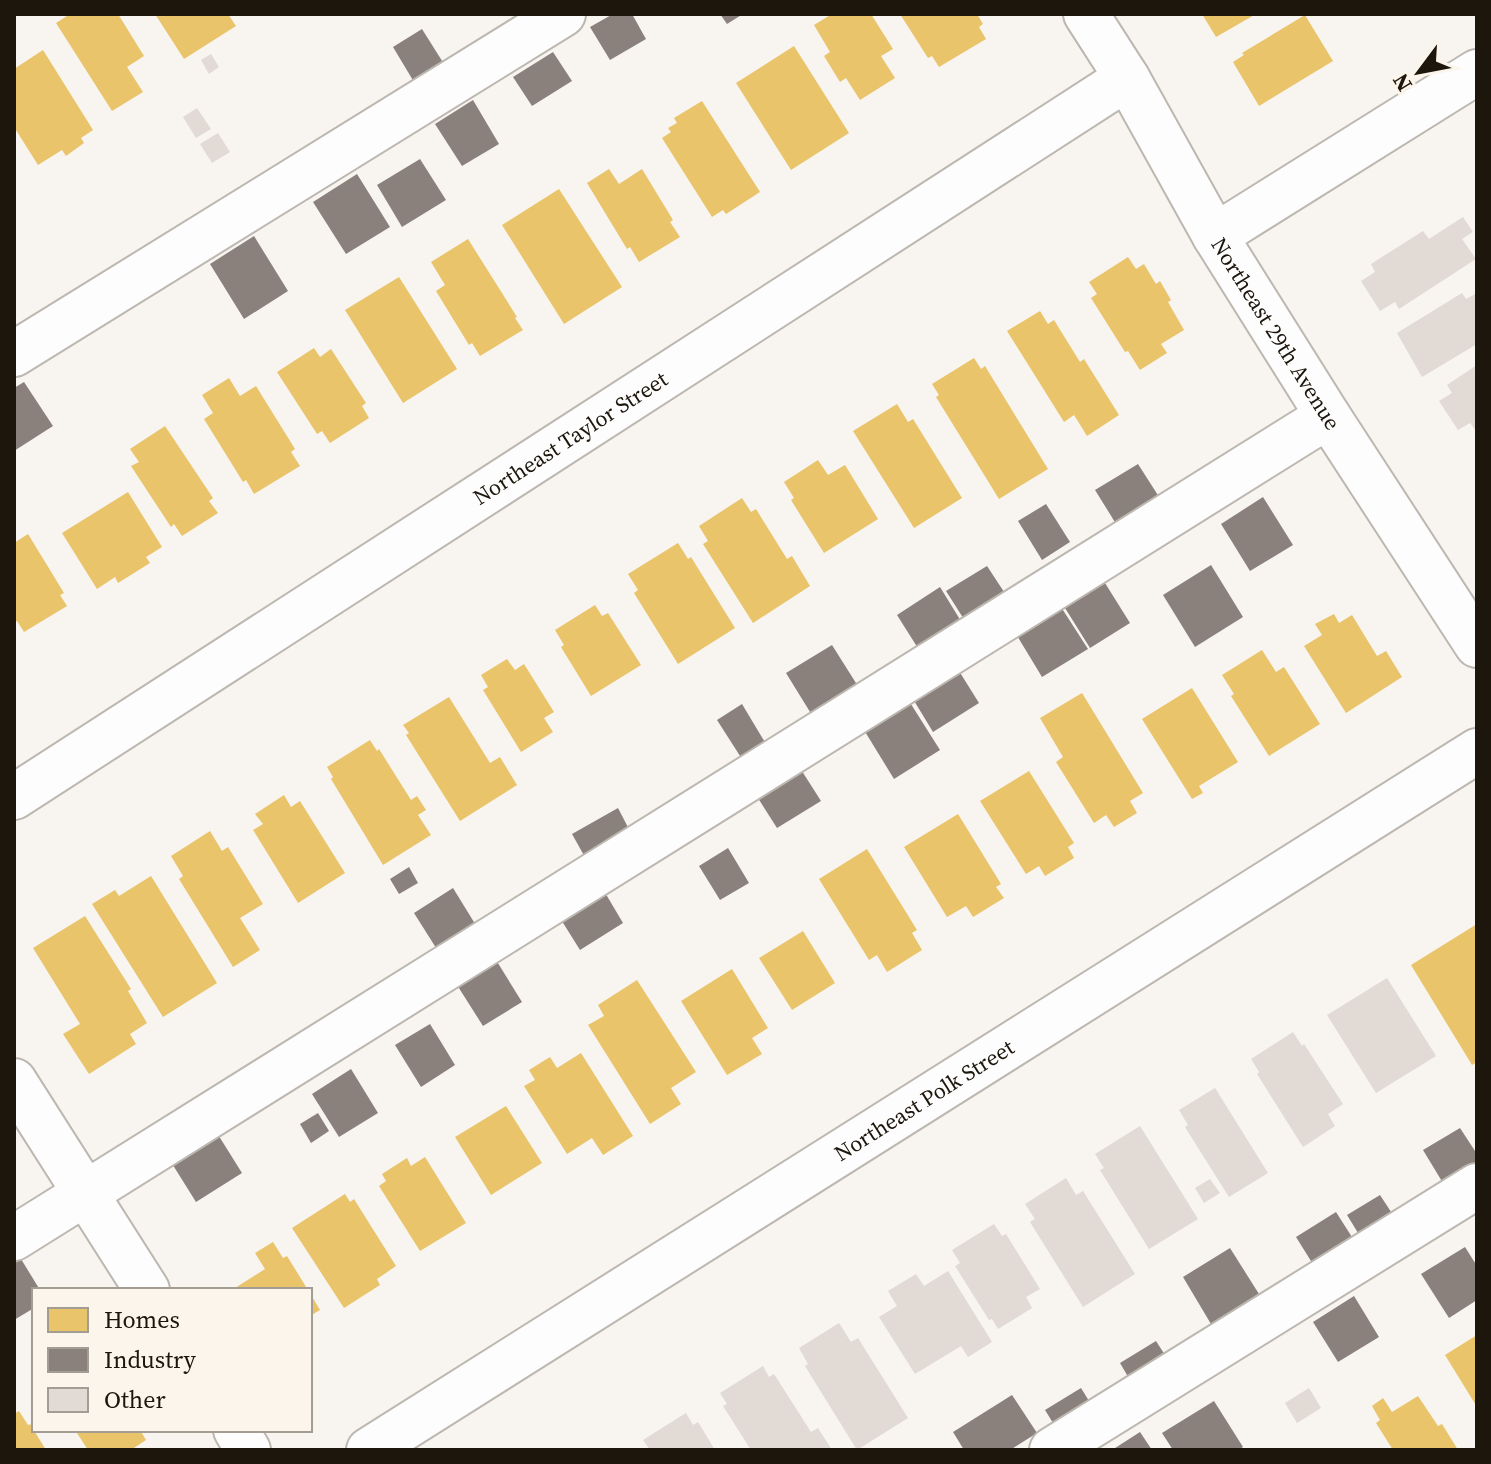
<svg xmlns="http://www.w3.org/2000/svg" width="1491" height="1464" viewBox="0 0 1491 1464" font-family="'Source Serif 4',serif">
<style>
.homes{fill:#e9c46a}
.industry{fill:#8a817c}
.building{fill:#e1dad5}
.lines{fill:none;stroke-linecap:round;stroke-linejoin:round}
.minor-casing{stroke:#bcb7b0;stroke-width:48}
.minor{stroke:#fefdfd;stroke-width:44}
.labels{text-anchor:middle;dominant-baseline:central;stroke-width:8;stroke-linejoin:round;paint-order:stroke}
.street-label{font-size:22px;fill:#1c160c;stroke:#fcf5eb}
</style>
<rect width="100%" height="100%" fill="#f8f4ef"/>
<g class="homes">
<polygon points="70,14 118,14 144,56 127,67 143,92 112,111 56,23"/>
<polygon points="155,14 228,14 236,26 184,59"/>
<polygon points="832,14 871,14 893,49 881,56 895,78 860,100 846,78 840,82 824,56 830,52 814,25"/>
<polygon points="900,14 977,14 983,24 979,27 986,39 939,67 932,56 928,58"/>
<polygon points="1202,14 1256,14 1216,37"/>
<polygon points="1305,15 1333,61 1259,106 1233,62 1244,55 1242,53"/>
<polygon points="794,46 849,133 791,170 736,83"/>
<polygon points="43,50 93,130 81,138 84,143 66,156 62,150 38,165 14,127 14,69"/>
<polygon points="702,101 760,192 726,214 723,210 712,217 662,138 671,132 668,128 677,123 674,118"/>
<polygon points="609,169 619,184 642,169 673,220 670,222 680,237 639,262 630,247 627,249 587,183"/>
<polygon points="559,189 622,287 564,324 502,225"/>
<polygon points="468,239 517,317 515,318 523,330 480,356 472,343 469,345 436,291 445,285 431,262"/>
<polygon points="1128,257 1136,269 1144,264 1156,284 1160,281 1171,300 1168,302 1184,330 1161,344 1167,353 1140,370 1128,351 1125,352 1091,298 1097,294 1089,282"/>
<polygon points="399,277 457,369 403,403 345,310"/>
<polygon points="1040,311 1048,324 1054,320 1080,362 1084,359 1119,415 1087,436 1074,415 1064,422 1007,331"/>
<polygon points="314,348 320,357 331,349 366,403 362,406 369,418 330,443 322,431 317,434 277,372"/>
<polygon points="974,358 981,369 985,366 1048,469 999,499 936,397 939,395 932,384"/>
<polygon points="229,378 240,396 256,386 295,449 291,452 300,466 254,494 246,480 243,482 204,419 213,413 202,395"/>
<polygon points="897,404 908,422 913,419 962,498 914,528 853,431"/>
<polygon points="165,426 213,498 209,501 218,513 182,536 174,524 171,527 131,466 139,462 130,449"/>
<polygon points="818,460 828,475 845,465 878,519 824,553 791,500 794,498 784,482"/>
<polygon points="128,492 162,547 146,557 150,563 118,583 115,577 97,589 62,533"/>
<polygon points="742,498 751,512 756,509 787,559 792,556 810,586 753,623 703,544 708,541 699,526"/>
<polygon points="28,534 64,593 60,595 67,606 24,632 17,621 14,623 14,543"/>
<polygon points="678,543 688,559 691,557 735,628 678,664 634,593 638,590 628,574"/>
<polygon points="595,605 602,616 608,613 641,665 591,696 561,647 564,645 555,630"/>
<polygon points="1334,614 1339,623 1352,615 1377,656 1386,651 1402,677 1346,713 1304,646 1322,635 1315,624"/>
<polygon points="1262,650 1276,672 1284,667 1320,724 1269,756 1231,696 1234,694 1222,675"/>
<polygon points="507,659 515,670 524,664 554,712 544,718 553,732 521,752 483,690 488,687 481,675"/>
<polygon points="1192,688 1238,762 1199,786 1203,793 1192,799 1142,719"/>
<polygon points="1082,693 1143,793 1130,801 1137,813 1114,827 1106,815 1094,823 1056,762 1063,757 1040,718"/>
<polygon points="449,697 490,763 500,757 517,785 460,821 406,735 409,733 403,725"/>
<polygon points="370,740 377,751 379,749 411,800 417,796 426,810 418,815 431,835 383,865 331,779 333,777 327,767"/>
<polygon points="1029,771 1074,843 1068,847 1074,858 1045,876 1039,866 1026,874 980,801"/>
<polygon points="284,795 291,807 300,801 345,873 298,903 253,830 263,824 255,814"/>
<polygon points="958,814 1001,884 996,887 1004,898 973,917 966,906 947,917 904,847"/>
<polygon points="210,831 222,851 228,847 263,904 240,918 260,950 233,967 179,879 183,876 171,856"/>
<polygon points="867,849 917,930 912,933 922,950 887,972 877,955 869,960 819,879"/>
<polygon points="151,876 217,983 163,1017 92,904 115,890 119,896"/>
<polygon points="85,916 131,989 128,991 147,1023 130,1034 136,1044 89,1074 63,1034 80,1024 33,948"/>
<polygon points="1477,924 1477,1062 1472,1065 1411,965"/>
<polygon points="803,931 835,983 792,1010 759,958"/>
<polygon points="732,969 768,1028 752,1038 762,1054 727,1075 681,1001"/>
<polygon points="637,980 696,1072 671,1088 681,1104 650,1124 588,1025 604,1016 598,1005"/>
<polygon points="581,1053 633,1136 603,1155 592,1138 567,1154 524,1086 535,1080 529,1070 550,1057 557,1068"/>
<polygon points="506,1106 542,1163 491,1195 455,1137"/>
<polygon points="425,1157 466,1223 420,1251 379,1186 386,1181 382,1174 407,1158 411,1166"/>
<polygon points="345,1194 350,1202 354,1199 396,1266 377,1279 380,1285 344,1308 292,1228"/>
<polygon points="273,1242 283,1258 287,1256 308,1290 236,1290 235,1288 265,1269 255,1253"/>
<polygon points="310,1293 320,1310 310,1316"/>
<polygon points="1477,1335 1477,1407 1445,1355"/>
<polygon points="1418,1396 1438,1426 1442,1424 1458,1450 1393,1450 1376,1423 1380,1420 1372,1406 1383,1398 1392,1412"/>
<polygon points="19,1411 28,1425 30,1424 46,1450 14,1450 14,1414"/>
<polygon points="75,1430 140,1430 146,1440 131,1450 88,1450"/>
</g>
<g class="industry">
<polygon points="613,14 632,14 646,39 610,60 590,27"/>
<polygon points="720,14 743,14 727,24"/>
<polygon points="422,29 444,64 414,82 393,47"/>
<polygon points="553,52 572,81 532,106 513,77"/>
<polygon points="473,100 499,144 462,166 435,124"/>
<polygon points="420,159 446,200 402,227 377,185"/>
<polygon points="357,174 390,227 346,254 313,202"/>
<polygon points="254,236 288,291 244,319 210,264"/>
<polygon points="24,382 53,426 14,451 14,388"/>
<polygon points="1138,464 1161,500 1118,527 1095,490"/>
<polygon points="1263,497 1293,545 1250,571 1221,524"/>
<polygon points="1046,504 1070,542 1042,560 1018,521"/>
<polygon points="1211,565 1243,617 1195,647 1163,595"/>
<polygon points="987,566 1008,598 967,624 946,591"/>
<polygon points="1105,583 1130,623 1090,648 1065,608"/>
<polygon points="940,587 964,626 921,653 897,615"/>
<polygon points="1061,607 1088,649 1042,677 1016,634"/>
<polygon points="832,645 861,691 815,720 786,673"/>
<polygon points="959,671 979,703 933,732 913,699"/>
<polygon points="909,701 940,750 894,779 864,730"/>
<polygon points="742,704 766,744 742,759 717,720"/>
<polygon points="800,768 821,801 777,828 756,795"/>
<polygon points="618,808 632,835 586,859 572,834"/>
<polygon points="728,848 749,883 720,900 699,866"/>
<polygon points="409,867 418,883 399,894 390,879"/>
<polygon points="453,888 477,927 438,951 414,913"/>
<polygon points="604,891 623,923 580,950 560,918"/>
<polygon points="496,960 522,1002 483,1026 457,985"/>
<polygon points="430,1024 455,1065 421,1087 395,1045"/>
<polygon points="351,1069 378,1113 339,1137 312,1094"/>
<polygon points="318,1113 329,1131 311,1143 300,1124"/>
<polygon points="1460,1128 1477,1154 1477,1168 1446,1188 1423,1150"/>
<polygon points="217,1133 242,1173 196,1202 171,1162"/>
<polygon points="1380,1195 1397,1221 1363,1241 1347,1215"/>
<polygon points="1336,1212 1357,1245 1316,1269 1296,1237"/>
<polygon points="1465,1247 1477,1266 1477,1300 1449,1318 1421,1274"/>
<polygon points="1230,1248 1259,1294 1211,1324 1183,1277"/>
<polygon points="21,1259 40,1290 34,1290 34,1308 14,1320 14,1264"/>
<polygon points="1354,1296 1379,1337 1338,1362 1313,1322"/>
<polygon points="1156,1341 1174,1369 1137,1392 1120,1363"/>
<polygon points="1081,1388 1099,1417 1063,1439 1045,1410"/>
<polygon points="1012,1395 1037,1433 1010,1450 964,1450 953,1432"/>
<polygon points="1214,1401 1243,1447 1238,1450 1173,1450 1162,1433"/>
<polygon points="1140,1432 1152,1450 1112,1450"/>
</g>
<g class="building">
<polygon points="211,54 219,67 209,74 201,60"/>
<polygon points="197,108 211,129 196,138 183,117"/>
<polygon points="218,133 230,152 212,163 200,144"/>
<polygon points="1463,217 1473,232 1462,239 1476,259 1399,309 1395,302 1380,311 1361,281 1375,272 1371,264 1423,231 1429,239"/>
<polygon points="1462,293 1466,299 1477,293 1477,344 1422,377 1397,333"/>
<polygon points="1477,365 1477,432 1470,423 1458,430 1439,401 1452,393 1447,385"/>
<polygon points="1387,978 1436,1056 1376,1093 1327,1015"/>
<polygon points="1293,1032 1302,1046 1304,1044 1343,1104 1328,1114 1335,1126 1303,1147 1257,1074 1259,1072 1251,1059"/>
<polygon points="1215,1088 1268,1173 1229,1197 1185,1127 1188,1125 1179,1110"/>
<polygon points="1140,1126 1198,1219 1149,1249 1100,1170 1104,1168 1095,1154"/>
<polygon points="1066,1178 1076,1195 1083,1191 1135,1274 1083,1307 1030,1222 1035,1219 1025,1204"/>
<polygon points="1210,1179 1220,1193 1204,1203 1195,1188"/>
<polygon points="994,1224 1002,1236 1006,1234 1040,1289 1026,1297 1032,1308 998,1329 992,1319 989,1320 955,1266 960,1263 952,1250"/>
<polygon points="948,1271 992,1342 968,1357 961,1346 915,1374 879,1317 897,1306 888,1291 916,1274 924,1286"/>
<polygon points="839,1323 851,1342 858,1338 908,1418 857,1450 805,1366 808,1364 799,1348"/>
<polygon points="763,1366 769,1377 774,1374 811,1432 818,1428 832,1450 751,1450 723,1406 727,1404 720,1393"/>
<polygon points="1309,1388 1321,1408 1297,1423 1285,1403"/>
<polygon points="686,1413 693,1425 698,1422 715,1450 650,1450 643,1440"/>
</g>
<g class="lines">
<g class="minor-casing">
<g id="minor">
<path id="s1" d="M 1086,14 L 1127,78 L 1215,236 L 1328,416 L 1477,645"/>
<polyline points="1215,236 1477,72"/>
<polyline points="14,354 563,14"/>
<path id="s2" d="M 14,797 L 1127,78"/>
<polyline points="14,1081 147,1290"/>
<polyline points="14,1238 1328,416"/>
<polyline points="236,1430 248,1450"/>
<path id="s3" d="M 369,1450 L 1477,751"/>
<polyline points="1052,1450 1477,1186"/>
</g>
</g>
<use href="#minor" class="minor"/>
</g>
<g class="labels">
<g class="street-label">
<text stroke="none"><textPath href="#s1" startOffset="372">Northeast 29th Avenue</textPath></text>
<text stroke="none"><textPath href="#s2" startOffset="662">Northeast Taylor Street</textPath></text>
<text stroke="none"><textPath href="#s3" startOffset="656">Northeast Polk Street</textPath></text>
</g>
</g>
<rect width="1491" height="1464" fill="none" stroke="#1c160c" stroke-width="32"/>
<rect x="32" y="1288" width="280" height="144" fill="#fcf5eb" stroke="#a29c92" stroke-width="2"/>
<rect x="48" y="1308" width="40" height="24" fill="#e9c46a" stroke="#a29c92" stroke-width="2"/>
<text x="104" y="1328" font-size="24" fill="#1c160c">Homes</text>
<rect x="48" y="1348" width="40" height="24" fill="#8a817c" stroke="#a29c92" stroke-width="2"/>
<text x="104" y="1368" font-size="24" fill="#1c160c">Industry</text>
<rect x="48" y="1388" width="40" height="24" fill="#e1dad5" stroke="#a29c92" stroke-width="2"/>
<text x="104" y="1408" font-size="24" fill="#1c160c">Other</text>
<g transform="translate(1419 72) rotate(238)" stroke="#fcf5eb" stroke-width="6" paint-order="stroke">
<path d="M0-6L14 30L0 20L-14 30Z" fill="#1c160c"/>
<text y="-12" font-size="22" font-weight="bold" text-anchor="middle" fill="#1c160c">N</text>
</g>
</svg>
